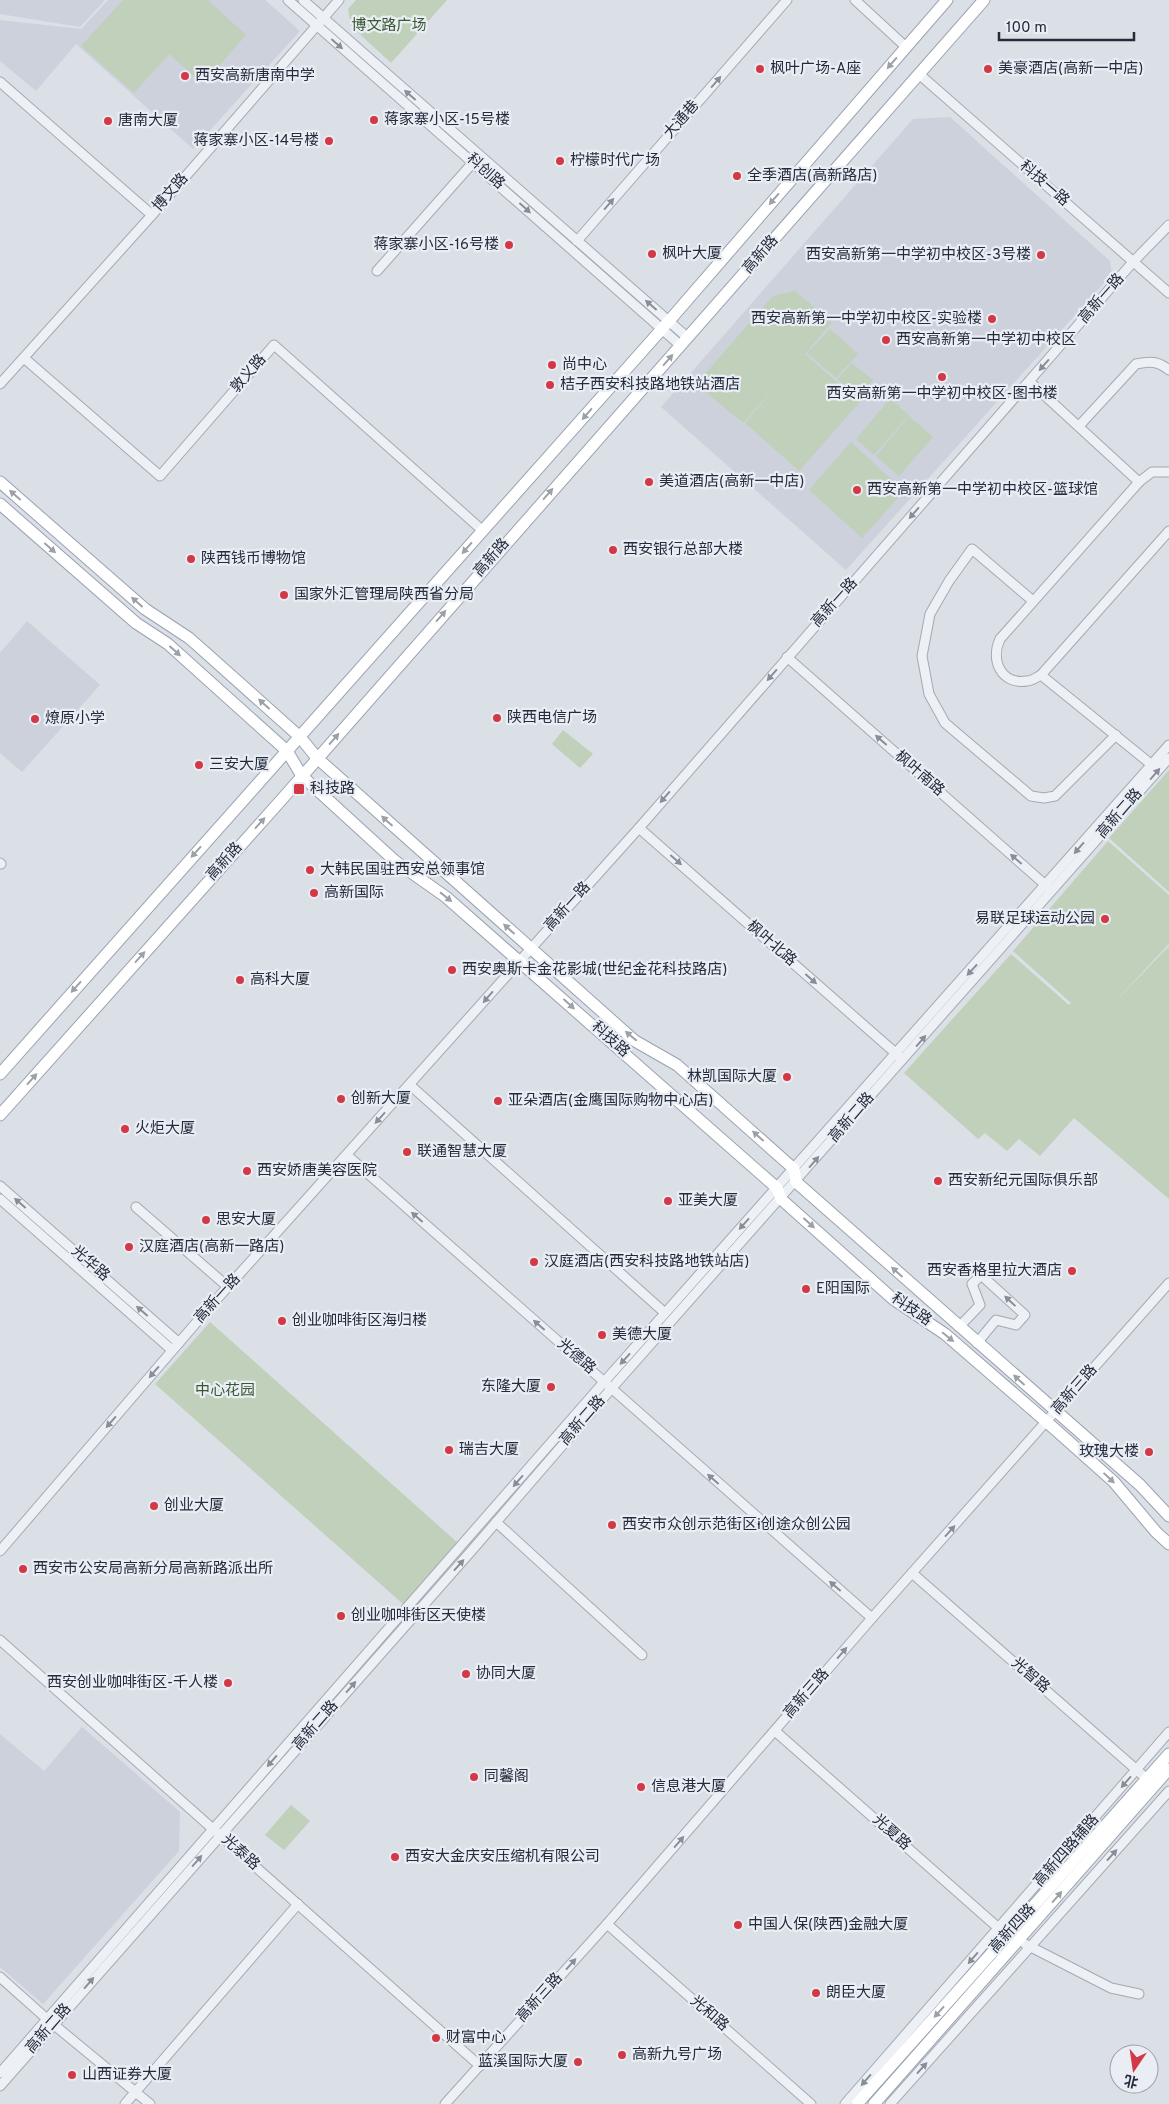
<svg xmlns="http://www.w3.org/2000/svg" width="1169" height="2104" viewBox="0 0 1169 2104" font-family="Overpass,'Noto Sans SC',sans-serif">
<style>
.built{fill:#cdd1db}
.green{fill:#c0d0bb}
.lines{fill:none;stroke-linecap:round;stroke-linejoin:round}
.minor-casing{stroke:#a4a9b3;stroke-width:11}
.major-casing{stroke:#9aa2b2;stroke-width:13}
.minor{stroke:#edf0f4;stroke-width:9}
.major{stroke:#fff;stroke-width:11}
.oneway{fill:#888e98}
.oneway2{fill:#9ca0a7}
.poi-dot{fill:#d33847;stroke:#eaeef4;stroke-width:2}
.labels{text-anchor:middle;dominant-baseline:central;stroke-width:4.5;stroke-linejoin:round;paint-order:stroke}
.park-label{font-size:15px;fill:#375931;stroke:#eaeef4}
.poi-label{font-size:15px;fill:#242c3c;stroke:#eaeef4;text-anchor:start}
.street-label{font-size:15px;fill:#242c3c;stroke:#eaeef4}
</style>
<rect width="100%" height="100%" fill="#dbdfe6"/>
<g class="built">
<polygon points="0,0 105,0 80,27 0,14"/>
<polygon points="108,0 265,0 300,31 193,149 76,44 36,91 0,61 0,20 81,29"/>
<polygon points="950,117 1110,261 1112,274 846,570 661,407 913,119"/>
<polygon points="27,621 100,685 22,772 0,753 0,653"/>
<polygon points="82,1727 180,1812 179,1851 43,2004 0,1967 0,1734 44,1771"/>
</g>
<g class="green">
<polygon points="123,0 208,0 246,35 203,84 169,54 134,93 81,46"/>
<polygon points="356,0 447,0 391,63 351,26 348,9"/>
<polygon points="795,291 832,322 805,354 860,402 799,471 745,423 783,378 743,423 696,384 773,296"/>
<polygon points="830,329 858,354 836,378 807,353"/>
<polygon points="852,363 873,380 858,397 837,379"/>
<polygon points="890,399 909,415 874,455 856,439"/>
<polygon points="909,416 933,437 899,476 876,456"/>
<polygon points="851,442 904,491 862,538 809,490"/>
<polygon points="563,730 593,754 580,768 552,744"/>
<polygon points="1169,770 1169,892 1109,838"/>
<polygon points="1108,841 1169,895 1169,944 1108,1009 1169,946 1169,1199 1074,1118 1040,1156 1019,1139 1007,1151 985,1133 978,1139 904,1073 1011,954 1069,1005 1071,1003 1013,951"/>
<polygon points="210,1322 458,1543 403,1604 155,1384"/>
<polygon points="291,1805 310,1821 284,1850 265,1835"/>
</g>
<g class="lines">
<g class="minor-casing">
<g id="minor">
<polyline points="288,0 680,345"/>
<polyline points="303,0 688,338"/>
<polyline points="855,0 906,47"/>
<polyline points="919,74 1169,293"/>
<polyline points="0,82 152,215"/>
<polyline points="577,241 787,0"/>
<polyline points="377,271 477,158"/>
<polyline points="24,358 160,476 274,345 482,530"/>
<polyline points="1030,382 1139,482"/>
<polyline points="0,384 152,215 339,0"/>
<path d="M 1079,426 L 1136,364 C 1150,361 1158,361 1169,370"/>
<path d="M 1169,472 L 1152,472 L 1139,482 L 1000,639 C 990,660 1001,685 1027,681 C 1032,681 1037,677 1041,675 L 1169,531"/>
<polyline points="1033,601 972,549 949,581 930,614 922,656 929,694 945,723 1031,796 1044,798 1055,796 1116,735"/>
<polyline points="787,657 1050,889"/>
<polyline points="1041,675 1152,765"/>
<polyline points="639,828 900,1057"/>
<polyline points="0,863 1,864"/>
<polyline points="410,1085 665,1313"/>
<polyline points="347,1155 872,1618"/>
<polyline points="0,1186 179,1343"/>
<polyline points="0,1199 172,1350"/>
<polyline points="136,1207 228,1287"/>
<polyline points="959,1327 980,1305 972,1284 981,1275 1025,1315 1016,1325 996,1320 977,1343"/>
<polyline points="496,1522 642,1655"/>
<polyline points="0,1551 208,1309 639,828 1133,262 1169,225"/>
<polyline points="912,1573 1147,1779"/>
<polyline points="0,1640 480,2066"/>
<polyline points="775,1731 1003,1932"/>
<polyline points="607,1924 811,2104"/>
<polyline points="1025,1944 1111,1988 1139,1994"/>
<polyline points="0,1977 47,2019 150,2104"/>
<polyline points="0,2073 604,1382 1169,745"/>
<polyline points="0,2086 473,1549 611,1389 1169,758"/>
<polyline points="125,2104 298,1904"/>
<polyline points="445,2104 607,1924 872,1618 1169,1283"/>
<polyline points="845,2104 1169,1732"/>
<polyline points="890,2104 1169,1791"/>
</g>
</g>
<g class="major-casing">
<g id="major">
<polyline points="0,482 145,609 189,638 206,653 300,737 317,758 635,1041 677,1065 794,1169 796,1182 1140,1485 1169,1516"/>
<polyline points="0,504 136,623 168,644 287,751 302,776 395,861 446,897 777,1188 781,1199 893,1299 945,1334 1057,1431 1114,1482 1156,1532 1169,1544"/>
<polyline points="0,1074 669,321 947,0"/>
<polyline points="0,1115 283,798 984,0"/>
<polyline points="857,2104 1169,1754"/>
<polyline points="874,2104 1169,1769"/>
</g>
</g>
<use href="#minor" class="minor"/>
<use href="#major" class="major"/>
</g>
<defs><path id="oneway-solid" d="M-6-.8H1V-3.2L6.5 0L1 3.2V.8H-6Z" transform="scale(1.25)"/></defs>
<g class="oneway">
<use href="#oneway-solid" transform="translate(337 44) rotate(41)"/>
<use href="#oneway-solid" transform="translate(716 82) rotate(-49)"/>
<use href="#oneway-solid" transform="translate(410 95) rotate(-139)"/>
<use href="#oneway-solid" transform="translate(609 204) rotate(-49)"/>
<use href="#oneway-solid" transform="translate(525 208) rotate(42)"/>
<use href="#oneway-solid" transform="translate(651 305) rotate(-139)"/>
<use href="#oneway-solid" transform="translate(1044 365) rotate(131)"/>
<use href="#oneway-solid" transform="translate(914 513) rotate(131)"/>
<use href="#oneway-solid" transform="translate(772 675) rotate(131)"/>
<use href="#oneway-solid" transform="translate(881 740) rotate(-139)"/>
<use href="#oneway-solid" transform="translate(1155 774) rotate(-49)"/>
<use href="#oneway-solid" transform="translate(665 797) rotate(131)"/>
<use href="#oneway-solid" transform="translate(1079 848) rotate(131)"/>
<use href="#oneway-solid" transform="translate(1016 859) rotate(-139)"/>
<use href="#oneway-solid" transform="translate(676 860) rotate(41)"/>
<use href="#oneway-solid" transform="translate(972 970) rotate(132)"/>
<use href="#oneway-solid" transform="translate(811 979) rotate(41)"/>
<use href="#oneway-solid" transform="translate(488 997) rotate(131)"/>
<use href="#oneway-solid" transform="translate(921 1041) rotate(-49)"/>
<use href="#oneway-solid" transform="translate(380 1118) rotate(132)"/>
<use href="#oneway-solid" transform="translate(814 1162) rotate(-49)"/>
<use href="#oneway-solid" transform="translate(20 1203) rotate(-139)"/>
<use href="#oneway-solid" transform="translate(417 1217) rotate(-139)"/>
<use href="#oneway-solid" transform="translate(744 1224) rotate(132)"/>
<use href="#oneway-solid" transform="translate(1010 1301) rotate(-137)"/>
<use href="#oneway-solid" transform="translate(142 1311) rotate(-139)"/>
<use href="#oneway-solid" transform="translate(539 1325) rotate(-139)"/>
<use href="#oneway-solid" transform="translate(625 1359) rotate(132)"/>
<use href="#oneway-solid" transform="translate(154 1372) rotate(131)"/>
<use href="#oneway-solid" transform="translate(111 1422) rotate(131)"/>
<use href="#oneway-solid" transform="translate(713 1479) rotate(-139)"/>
<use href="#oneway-solid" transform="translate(518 1481) rotate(131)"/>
<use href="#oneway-solid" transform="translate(950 1531) rotate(-48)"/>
<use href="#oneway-solid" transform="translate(459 1565) rotate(-48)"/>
<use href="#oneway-solid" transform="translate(835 1586) rotate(-139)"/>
<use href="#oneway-solid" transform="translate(842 1653) rotate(-49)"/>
<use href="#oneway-solid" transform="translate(351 1687) rotate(-49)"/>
<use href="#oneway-solid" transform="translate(272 1761) rotate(131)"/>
<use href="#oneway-solid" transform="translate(1126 1782) rotate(131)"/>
<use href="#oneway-solid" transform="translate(679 1842) rotate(-49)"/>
<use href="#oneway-solid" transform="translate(1112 1855) rotate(-48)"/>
<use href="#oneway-solid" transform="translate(197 1861) rotate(-49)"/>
<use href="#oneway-solid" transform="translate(973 1958) rotate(131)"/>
<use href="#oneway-solid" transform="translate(571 1964) rotate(-48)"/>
<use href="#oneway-solid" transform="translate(89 1983) rotate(-49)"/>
<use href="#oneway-solid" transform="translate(922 2068) rotate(-48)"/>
<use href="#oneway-solid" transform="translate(866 2080) rotate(131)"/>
</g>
<g class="oneway2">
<use href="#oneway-solid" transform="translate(892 63) rotate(131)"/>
<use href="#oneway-solid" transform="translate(774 199) rotate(131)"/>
<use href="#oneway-solid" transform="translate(668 360) rotate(-49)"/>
<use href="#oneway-solid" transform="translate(587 414) rotate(131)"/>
<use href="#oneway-solid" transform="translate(548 494) rotate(-49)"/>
<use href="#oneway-solid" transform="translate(15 495) rotate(-139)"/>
<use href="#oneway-solid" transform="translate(50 548) rotate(41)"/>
<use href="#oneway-solid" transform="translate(467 548) rotate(131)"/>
<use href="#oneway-solid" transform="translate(137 602) rotate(-139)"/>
<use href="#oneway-solid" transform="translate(441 616) rotate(-49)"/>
<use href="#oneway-solid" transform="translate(175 651) rotate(42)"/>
<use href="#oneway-solid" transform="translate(264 704) rotate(-138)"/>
<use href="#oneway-solid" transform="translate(334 739) rotate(-49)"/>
<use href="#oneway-solid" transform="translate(387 821) rotate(-138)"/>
<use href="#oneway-solid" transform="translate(260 823) rotate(-48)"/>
<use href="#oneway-solid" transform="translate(196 852) rotate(132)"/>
<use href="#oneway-solid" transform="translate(446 897) rotate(38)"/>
<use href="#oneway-solid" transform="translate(509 929) rotate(-138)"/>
<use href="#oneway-solid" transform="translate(140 957) rotate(-48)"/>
<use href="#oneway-solid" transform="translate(76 987) rotate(132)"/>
<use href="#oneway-solid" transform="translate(569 1004) rotate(42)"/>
<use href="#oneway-solid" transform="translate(631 1036) rotate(-140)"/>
<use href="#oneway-solid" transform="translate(32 1079) rotate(-48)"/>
<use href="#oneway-solid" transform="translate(758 1136) rotate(-138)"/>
<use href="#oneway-solid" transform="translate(809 1223) rotate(42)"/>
<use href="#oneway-solid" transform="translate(897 1272) rotate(-138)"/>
<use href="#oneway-solid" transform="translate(948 1337) rotate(39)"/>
<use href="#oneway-solid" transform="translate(1019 1380) rotate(-138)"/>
<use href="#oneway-solid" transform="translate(1109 1478) rotate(43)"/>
<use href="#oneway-solid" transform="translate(1057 1897) rotate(-49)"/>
<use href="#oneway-solid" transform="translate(939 2012) rotate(132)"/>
</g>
<g class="poi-dot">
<circle cx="760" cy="69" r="5"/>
<circle cx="988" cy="69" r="5"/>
<circle cx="185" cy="76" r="5"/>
<circle cx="374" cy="120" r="5"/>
<circle cx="108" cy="121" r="5"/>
<circle cx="329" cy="141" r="5"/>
<circle cx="560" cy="161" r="5"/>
<circle cx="737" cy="176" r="5"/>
<circle cx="509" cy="245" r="5"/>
<circle cx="652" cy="254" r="5"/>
<circle cx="1041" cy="255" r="5"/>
<circle cx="992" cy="319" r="5"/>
<circle cx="886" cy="340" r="5"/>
<circle cx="552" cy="365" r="5"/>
<circle cx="942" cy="377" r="5"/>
<circle cx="550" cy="385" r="5"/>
<circle cx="649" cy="482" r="5"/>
<circle cx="857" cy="490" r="5"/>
<circle cx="613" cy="550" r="5"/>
<circle cx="191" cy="559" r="5"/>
<circle cx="284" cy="595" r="5"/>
<circle cx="497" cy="718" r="5"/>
<circle cx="35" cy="719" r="5"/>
<circle cx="199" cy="765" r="5"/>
<rect x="293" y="783" width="12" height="12" rx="2.5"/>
<circle cx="310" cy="870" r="5"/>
<circle cx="314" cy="893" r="5"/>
<circle cx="1105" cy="919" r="5"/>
<circle cx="452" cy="970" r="5"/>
<circle cx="240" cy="980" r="5"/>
<circle cx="787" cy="1077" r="5"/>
<circle cx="341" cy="1099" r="5"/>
<circle cx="498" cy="1101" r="5"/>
<circle cx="125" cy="1129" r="5"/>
<circle cx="407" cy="1152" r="5"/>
<circle cx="247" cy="1171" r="5"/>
<circle cx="938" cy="1181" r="5"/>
<circle cx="668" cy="1201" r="5"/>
<circle cx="206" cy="1220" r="5"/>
<circle cx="129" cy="1247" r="5"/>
<circle cx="534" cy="1262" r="5"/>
<circle cx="1072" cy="1271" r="5"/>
<circle cx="806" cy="1289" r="5"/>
<circle cx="282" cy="1321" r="5"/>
<circle cx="602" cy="1335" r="5"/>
<circle cx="551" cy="1387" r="5"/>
<circle cx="449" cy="1450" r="5"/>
<circle cx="1149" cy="1452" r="5"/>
<circle cx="154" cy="1506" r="5"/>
<circle cx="612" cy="1525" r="5"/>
<circle cx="23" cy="1569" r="5"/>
<circle cx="341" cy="1616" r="5"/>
<circle cx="466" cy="1674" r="5"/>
<circle cx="228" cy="1683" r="5"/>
<circle cx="474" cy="1777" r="5"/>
<circle cx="641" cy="1787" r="5"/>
<circle cx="395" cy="1857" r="5"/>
<circle cx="738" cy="1925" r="5"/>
<circle cx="816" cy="1993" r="5"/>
<circle cx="436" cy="2038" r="5"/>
<circle cx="622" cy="2055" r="5"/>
<circle cx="578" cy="2062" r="5"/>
<circle cx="72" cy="2075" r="5"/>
</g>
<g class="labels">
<g class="park-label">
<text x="389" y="26">博文路广场</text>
<text x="225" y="1391">中心花园</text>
</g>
<g class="poi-label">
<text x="770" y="69">枫叶广场-A座</text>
<text x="998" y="69">美豪酒店(高新一中店)</text>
<text x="195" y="76">西安高新唐南中学</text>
<text x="384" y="120">蒋家寨小区-15号楼</text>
<text x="118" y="121">唐南大厦</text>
<text x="319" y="141" text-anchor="end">蒋家寨小区-14号楼</text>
<text x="570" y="161">柠檬时代广场</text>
<text x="747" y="176">全季酒店(高新路店)</text>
<text x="499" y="245" text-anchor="end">蒋家寨小区-16号楼</text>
<text x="662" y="254">枫叶大厦</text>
<text x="1031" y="255" text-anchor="end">西安高新第一中学初中校区-3号楼</text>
<text x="982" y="319" text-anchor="end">西安高新第一中学初中校区-实验楼</text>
<text x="896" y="340">西安高新第一中学初中校区</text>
<text x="562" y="365">尚中心</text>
<text x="560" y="385">桔子西安科技路地铁站酒店</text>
<text x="942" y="394" text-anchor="middle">西安高新第一中学初中校区-图书楼</text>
<text x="659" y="482">美道酒店(高新一中店)</text>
<text x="867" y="490">西安高新第一中学初中校区-篮球馆</text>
<text x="623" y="550">西安银行总部大楼</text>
<text x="201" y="559">陕西钱币博物馆</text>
<text x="294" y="595">国家外汇管理局陕西省分局</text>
<text x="507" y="718">陕西电信广场</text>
<text x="45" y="719">燎原小学</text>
<text x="209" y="765">三安大厦</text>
<text x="310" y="789">科技路</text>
<text x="320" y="870">大韩民国驻西安总领事馆</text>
<text x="324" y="893">高新国际</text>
<text x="1095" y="919" text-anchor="end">易联足球运动公园</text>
<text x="462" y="970">西安奥斯卡金花影城(世纪金花科技路店)</text>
<text x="250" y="980">高科大厦</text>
<text x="777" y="1077" text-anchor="end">林凯国际大厦</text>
<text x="351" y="1099">创新大厦</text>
<text x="508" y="1101">亚朵酒店(金鹰国际购物中心店)</text>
<text x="135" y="1129">火炬大厦</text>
<text x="417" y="1152">联通智慧大厦</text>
<text x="257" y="1171">西安娇唐美容医院</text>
<text x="948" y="1181">西安新纪元国际俱乐部</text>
<text x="678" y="1201">亚美大厦</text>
<text x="216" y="1220">思安大厦</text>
<text x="139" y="1247">汉庭酒店(高新一路店)</text>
<text x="544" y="1262">汉庭酒店(西安科技路地铁站店)</text>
<text x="1062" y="1271" text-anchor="end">西安香格里拉大酒店</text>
<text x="816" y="1289">E阳国际</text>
<text x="292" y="1321">创业咖啡街区海归楼</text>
<text x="612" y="1335">美德大厦</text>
<text x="541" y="1387" text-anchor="end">东隆大厦</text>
<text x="459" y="1450">瑞吉大厦</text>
<text x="1139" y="1452" text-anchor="end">玫瑰大楼</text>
<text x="164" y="1506">创业大厦</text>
<text x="622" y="1525">西安市众创示范街区·i创途众创公园</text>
<text x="33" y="1569">西安市公安局高新分局高新路派出所</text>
<text x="351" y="1616">创业咖啡街区天使楼</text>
<text x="476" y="1674">协同大厦</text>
<text x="218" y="1683" text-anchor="end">西安创业咖啡街区-千人楼</text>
<text x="484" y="1777">同馨阁</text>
<text x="651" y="1787">信息港大厦</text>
<text x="405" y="1857">西安大金庆安压缩机有限公司</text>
<text x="748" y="1925">中国人保(陕西)金融大厦</text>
<text x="826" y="1993">朗臣大厦</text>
<text x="446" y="2038">财富中心</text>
<text x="632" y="2055">高新九号广场</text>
<text x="568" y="2062" text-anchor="end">蓝溪国际大厦</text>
<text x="82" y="2075">山西证券大厦</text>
</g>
<g class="street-label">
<text transform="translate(682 120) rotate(-49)">大通巷</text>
<text transform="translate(485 172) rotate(42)">科创路</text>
<text transform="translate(1044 184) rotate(41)">科技一路</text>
<text transform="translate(171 193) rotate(-49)">博文路</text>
<text transform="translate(761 255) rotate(-49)">高新路</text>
<text transform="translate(1102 299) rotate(-49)">高新一路</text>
<text transform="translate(249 374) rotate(-49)">敦义路</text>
<text transform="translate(492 558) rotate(-49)">高新路</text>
<text transform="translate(835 603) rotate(-48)">高新一路</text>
<text transform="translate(919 774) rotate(41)">枫叶南路</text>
<text transform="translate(1120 814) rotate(-49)">高新二路</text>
<text transform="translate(225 862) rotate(-48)">高新路</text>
<text transform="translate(568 907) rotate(-48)">高新一路</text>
<text transform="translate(771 944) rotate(41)">枫叶北路</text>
<text transform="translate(610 1040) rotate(42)">科技路</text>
<text transform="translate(852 1118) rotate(-49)">高新二路</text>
<text transform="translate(90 1264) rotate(41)">光华路</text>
<text transform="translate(218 1299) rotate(-48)">高新一路</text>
<text transform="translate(911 1310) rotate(35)">科技路</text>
<text transform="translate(576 1357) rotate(41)">光德路</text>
<text transform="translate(1075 1390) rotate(-49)">高新三路</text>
<text transform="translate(583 1421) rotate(-49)">高新二路</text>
<text transform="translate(1030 1676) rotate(41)">光智路</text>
<text transform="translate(807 1694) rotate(-49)">高新三路</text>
<text transform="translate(316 1726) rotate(-49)">高新二路</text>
<text transform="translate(891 1833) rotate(42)">光夏路</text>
<text transform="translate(1067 1851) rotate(-49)">高新四路辅路</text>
<text transform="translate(240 1853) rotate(42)">光泰路</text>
<text transform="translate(1013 1929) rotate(-48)">高新四路</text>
<text transform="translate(540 1998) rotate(-48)">高新三路</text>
<text transform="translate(709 2014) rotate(41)">光和路</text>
<text transform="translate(49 2029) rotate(-49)">高新二路</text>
</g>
</g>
<g transform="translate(1134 2069) rotate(193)"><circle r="24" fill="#eaeef4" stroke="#9ba0aa"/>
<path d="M0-4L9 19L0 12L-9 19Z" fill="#d33847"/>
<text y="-8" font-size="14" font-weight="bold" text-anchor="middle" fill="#242c3c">北</text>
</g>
<path d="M999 32v8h135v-8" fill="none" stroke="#242c3c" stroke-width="2.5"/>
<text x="1006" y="32" font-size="15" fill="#242c3c" stroke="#eaeef4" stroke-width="4" paint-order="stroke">100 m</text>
</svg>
